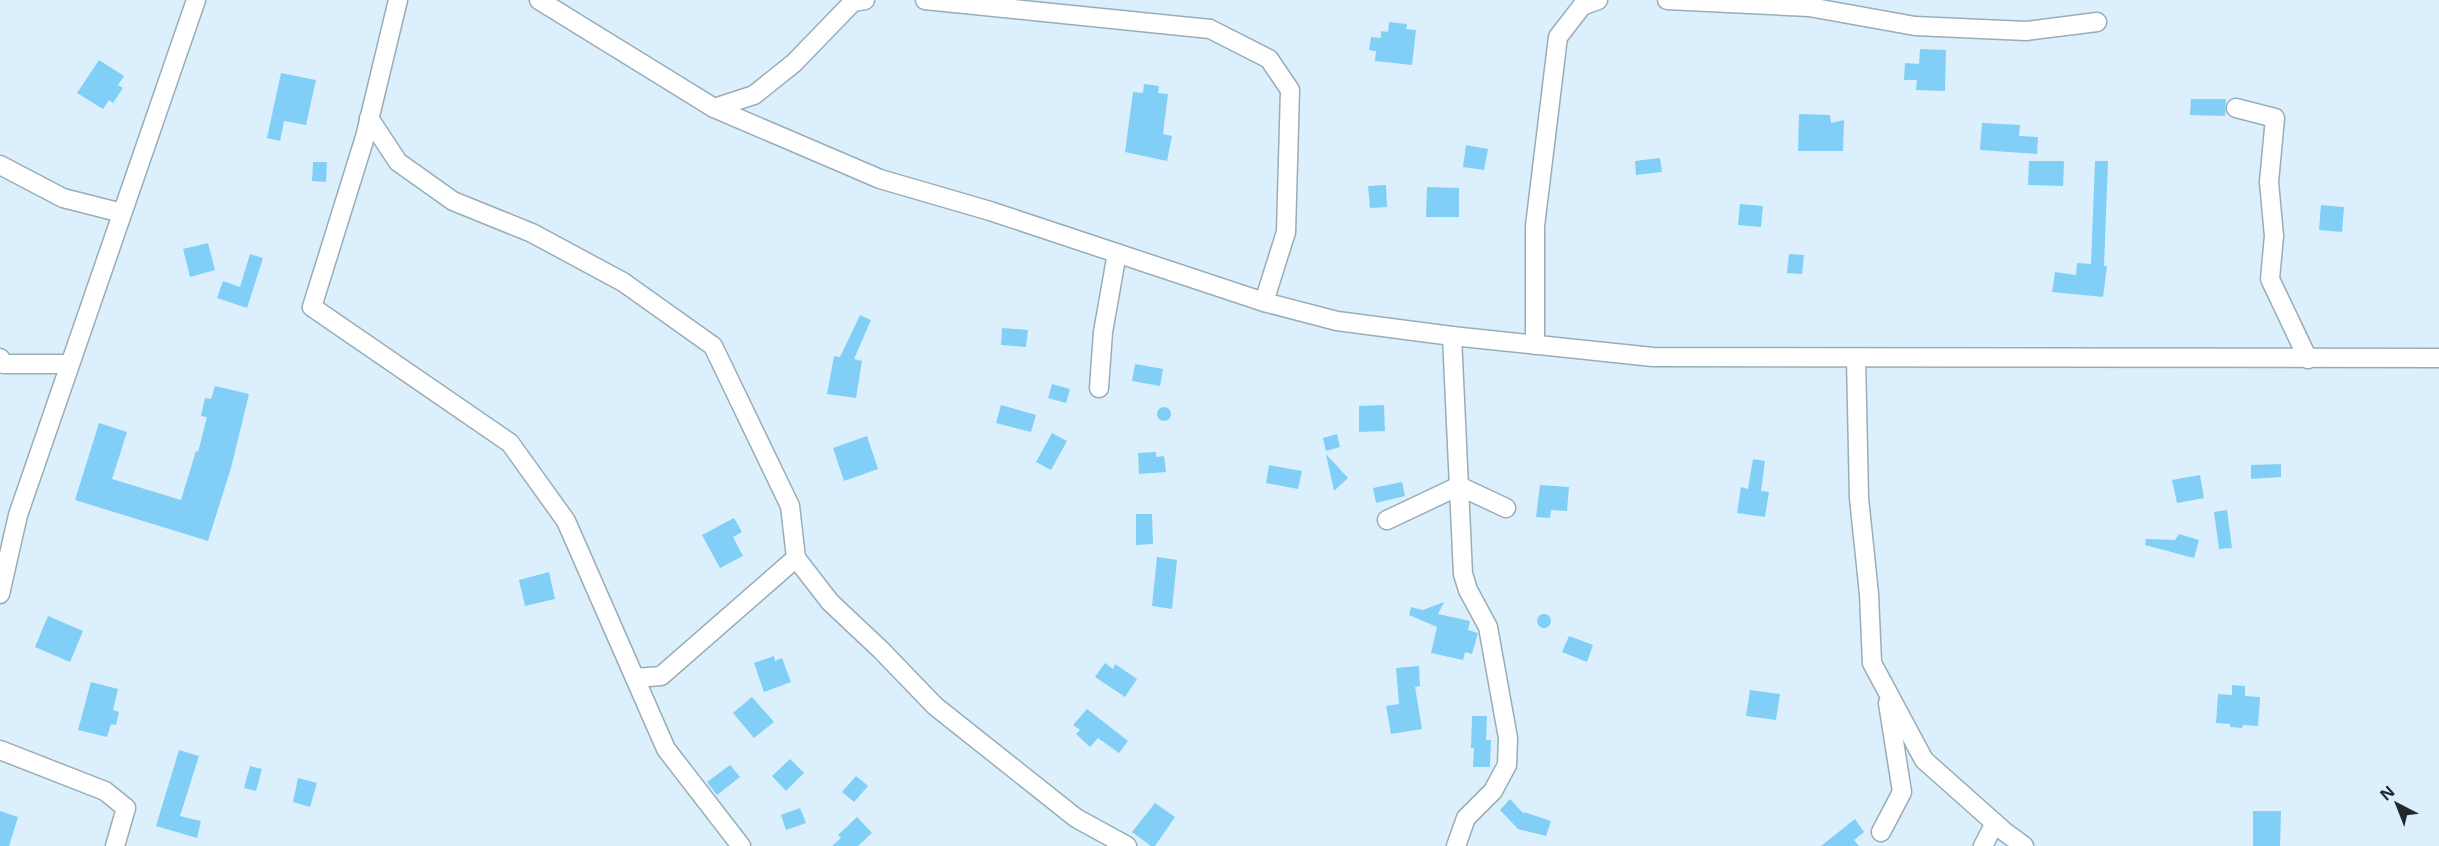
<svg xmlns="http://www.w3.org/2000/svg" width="2439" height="846" viewBox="0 0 2439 846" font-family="'Noto Sans',sans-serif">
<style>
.building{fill:#81cff7}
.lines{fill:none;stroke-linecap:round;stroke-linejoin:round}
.minor-casing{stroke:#99adb8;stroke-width:21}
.minor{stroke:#fff;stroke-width:18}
</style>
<rect width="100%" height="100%" fill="#dbf0fc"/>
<g class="building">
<polygon points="1389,22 1407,24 1406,29 1416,30 1412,65 1375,61 1376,51 1369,50 1371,37 1381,38 1381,31 1388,32"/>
<polygon points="1920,49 1946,50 1945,91 1916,90 1917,80 1904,80 1905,63 1919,64"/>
<polygon points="99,60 124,76 118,85 123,88 113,103 109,100 103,109 77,93"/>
<polygon points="281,73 316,80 306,125 284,121 280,141 267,138"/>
<polygon points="1144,84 1159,86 1158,93 1168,94 1163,134 1172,136 1167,161 1125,152 1133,92 1143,93"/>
<polygon points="2191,99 2226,99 2225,116 2190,115"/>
<polygon points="1799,114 1830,115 1831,123 1844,120 1843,151 1798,151"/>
<polygon points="1982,123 2020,125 2019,136 2038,137 2037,154 1980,150"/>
<polygon points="1466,145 1488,149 1484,170 1463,167"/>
<polygon points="1660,158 1662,172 1636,175 1635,161"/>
<polygon points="2029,161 2064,161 2063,186 2028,185"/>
<polygon points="2095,161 2108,161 2104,266 2107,266 2103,297 2052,292 2055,272 2076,275 2077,263 2091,264"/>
<polygon points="313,162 327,162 326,182 312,181"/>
<polygon points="1386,185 1387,207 1370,208 1368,186"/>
<polygon points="1427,187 1459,188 1459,217 1426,217"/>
<polygon points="1740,204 1763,206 1761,227 1738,225"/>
<polygon points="2321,205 2344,207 2342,232 2319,230"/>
<polygon points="208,243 215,270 190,277 183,249"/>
<polygon points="250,254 263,258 247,308 217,298 223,281 240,287"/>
<polygon points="1789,254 1804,255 1802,274 1787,273"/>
<polygon points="860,315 871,320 854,359 862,361 856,398 827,394 834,356 840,357"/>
<polygon points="1002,328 1028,330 1026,347 1001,345"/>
<polygon points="1135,364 1163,369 1160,386 1132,381"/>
<polygon points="1052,384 1070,389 1066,403 1048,398"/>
<polygon points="215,386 249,394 231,468 208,541 75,500 99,423 127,432 112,479 181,500 196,451 198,452 207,417 201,416 205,398 211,399"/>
<polygon points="1001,405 1036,415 1031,432 996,423"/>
<polygon points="1384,405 1385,431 1359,432 1359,406"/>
<circle cx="1164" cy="414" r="7"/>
<polygon points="1052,433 1067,441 1051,470 1036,462"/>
<polygon points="1337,434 1340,447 1326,451 1323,438"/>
<polygon points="867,436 878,469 844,481 833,448"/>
<polygon points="1156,452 1156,457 1164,456 1166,472 1139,474 1138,453"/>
<polygon points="1326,454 1348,478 1334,491"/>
<polygon points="1753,459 1765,461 1761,491 1769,492 1765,517 1737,513 1741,487 1748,489"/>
<polygon points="2281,464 2281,477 2251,479 2251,465"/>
<polygon points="1269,465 1302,471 1298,489 1266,483"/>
<polygon points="2200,475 2204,498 2177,503 2172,480"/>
<polygon points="1402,482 1405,496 1376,503 1373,488"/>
<polygon points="1540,485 1569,487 1567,511 1551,510 1550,518 1536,517"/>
<polygon points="2227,510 2232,548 2219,549 2214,512"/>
<polygon points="1136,514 1152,514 1153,544 1136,545"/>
<polygon points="734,518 742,532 733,537 743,556 720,568 702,535"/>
<polygon points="2179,534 2199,540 2194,558 2145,545 2146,539 2175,540"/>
<polygon points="1157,557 1177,560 1172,609 1152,606"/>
<polygon points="549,572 555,599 525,606 519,580"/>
<polygon points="1444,602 1438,614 1470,621 1468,630 1478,633 1472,654 1465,652 1463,660 1431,653 1437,627 1409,615 1411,607 1423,610"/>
<circle cx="1544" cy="621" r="7"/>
<polygon points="48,616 83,631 70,662 35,647"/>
<polygon points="1569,636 1593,645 1587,662 1562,652"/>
<polygon points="774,656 775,661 782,658 791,682 764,692 754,663"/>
<polygon points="1105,663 1113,669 1115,664 1137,679 1125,697 1095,677"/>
<polygon points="1419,666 1420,686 1415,687 1422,729 1391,734 1386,706 1399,704 1396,668"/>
<polygon points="91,682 118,689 113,710 119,712 116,725 111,724 107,737 78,730"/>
<polygon points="2232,685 2245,686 2245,696 2260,697 2258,726 2243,725 2242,728 2230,727 2230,724 2216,723 2218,694 2232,695"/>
<polygon points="1750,690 1780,694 1776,720 1746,716"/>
<polygon points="752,697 774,722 754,738 733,713"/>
<polygon points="1087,709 1128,741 1119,753 1098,738 1090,747 1076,734 1080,730 1073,725"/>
<polygon points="1472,716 1487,716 1486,740 1491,740 1490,767 1473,767 1474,748 1471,748"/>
<polygon points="179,750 199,756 180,816 201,821 197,838 156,826"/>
<polygon points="790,759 804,773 786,791 772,776"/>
<polygon points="730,765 740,777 717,795 707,782"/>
<polygon points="250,766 262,769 256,791 244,788"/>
<polygon points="856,776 868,786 854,802 842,792"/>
<polygon points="298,778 317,783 310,807 293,802"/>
<polygon points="1510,799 1524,814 1524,812 1551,821 1546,836 1518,829 1500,810"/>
<polygon points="1155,803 1175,817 1155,846 1151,846 1132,832"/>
<polygon points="800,808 806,823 786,830 781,815"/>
<polygon points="0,811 18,817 9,846 0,846"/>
<polygon points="2253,811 2281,811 2280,846 2253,846"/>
<polygon points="857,817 872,833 858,846 832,846 841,838 838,835"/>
<polygon points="1855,819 1864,832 1854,840 1859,846 1821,846"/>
</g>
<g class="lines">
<g class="minor-casing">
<g id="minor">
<polyline points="398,0 365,137 312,307 510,443 566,521 666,749 741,846"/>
<polyline points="539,0 714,108 880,179 990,211 1264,302 1337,321 1452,336 1653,357 2439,358"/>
<polyline points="925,0 1210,29 1269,59 1290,90 1286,232 1264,302"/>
<polyline points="1667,0 1809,7 1915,26 2026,31 2097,22"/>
<polyline points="714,108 754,95 794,63 853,2 865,0"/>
<polyline points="2236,108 2275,118 2269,182 2274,236 2270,279 2308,359"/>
<polyline points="369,118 398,162 453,201 532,233 623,282 713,346 790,506 796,558 661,676 635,678"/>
<polyline points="0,165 63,198 122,213"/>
<polyline points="1452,336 1463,574 1468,590 1488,627 1508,738 1507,765 1493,791 1466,818 1456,846"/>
<polyline points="1535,345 1535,226 1558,37 1582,6 1598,0"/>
<polyline points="0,358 4,364 70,364"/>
<polyline points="1856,358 1859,498 1869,594 1872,663 1924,760 2005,832 2024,846"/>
<polyline points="1099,388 1103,332 1117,253"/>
<polyline points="1387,520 1459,486 1506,508"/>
<polyline points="796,558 830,602 881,650 935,706 1076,818 1127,846"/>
<polyline points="0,594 18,515 196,0"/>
<polyline points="0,750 105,791 126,808 115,846"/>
<polyline points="1881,832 1902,792 1888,703"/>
<polyline points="1983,846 1995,823"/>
</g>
</g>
<use href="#minor" class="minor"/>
</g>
<g transform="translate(2397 804) rotate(318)" stroke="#dbf0fc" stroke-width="4.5" paint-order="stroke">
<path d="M0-4.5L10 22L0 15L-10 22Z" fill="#21292d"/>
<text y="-9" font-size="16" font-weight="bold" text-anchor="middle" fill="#21292d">N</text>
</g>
</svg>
